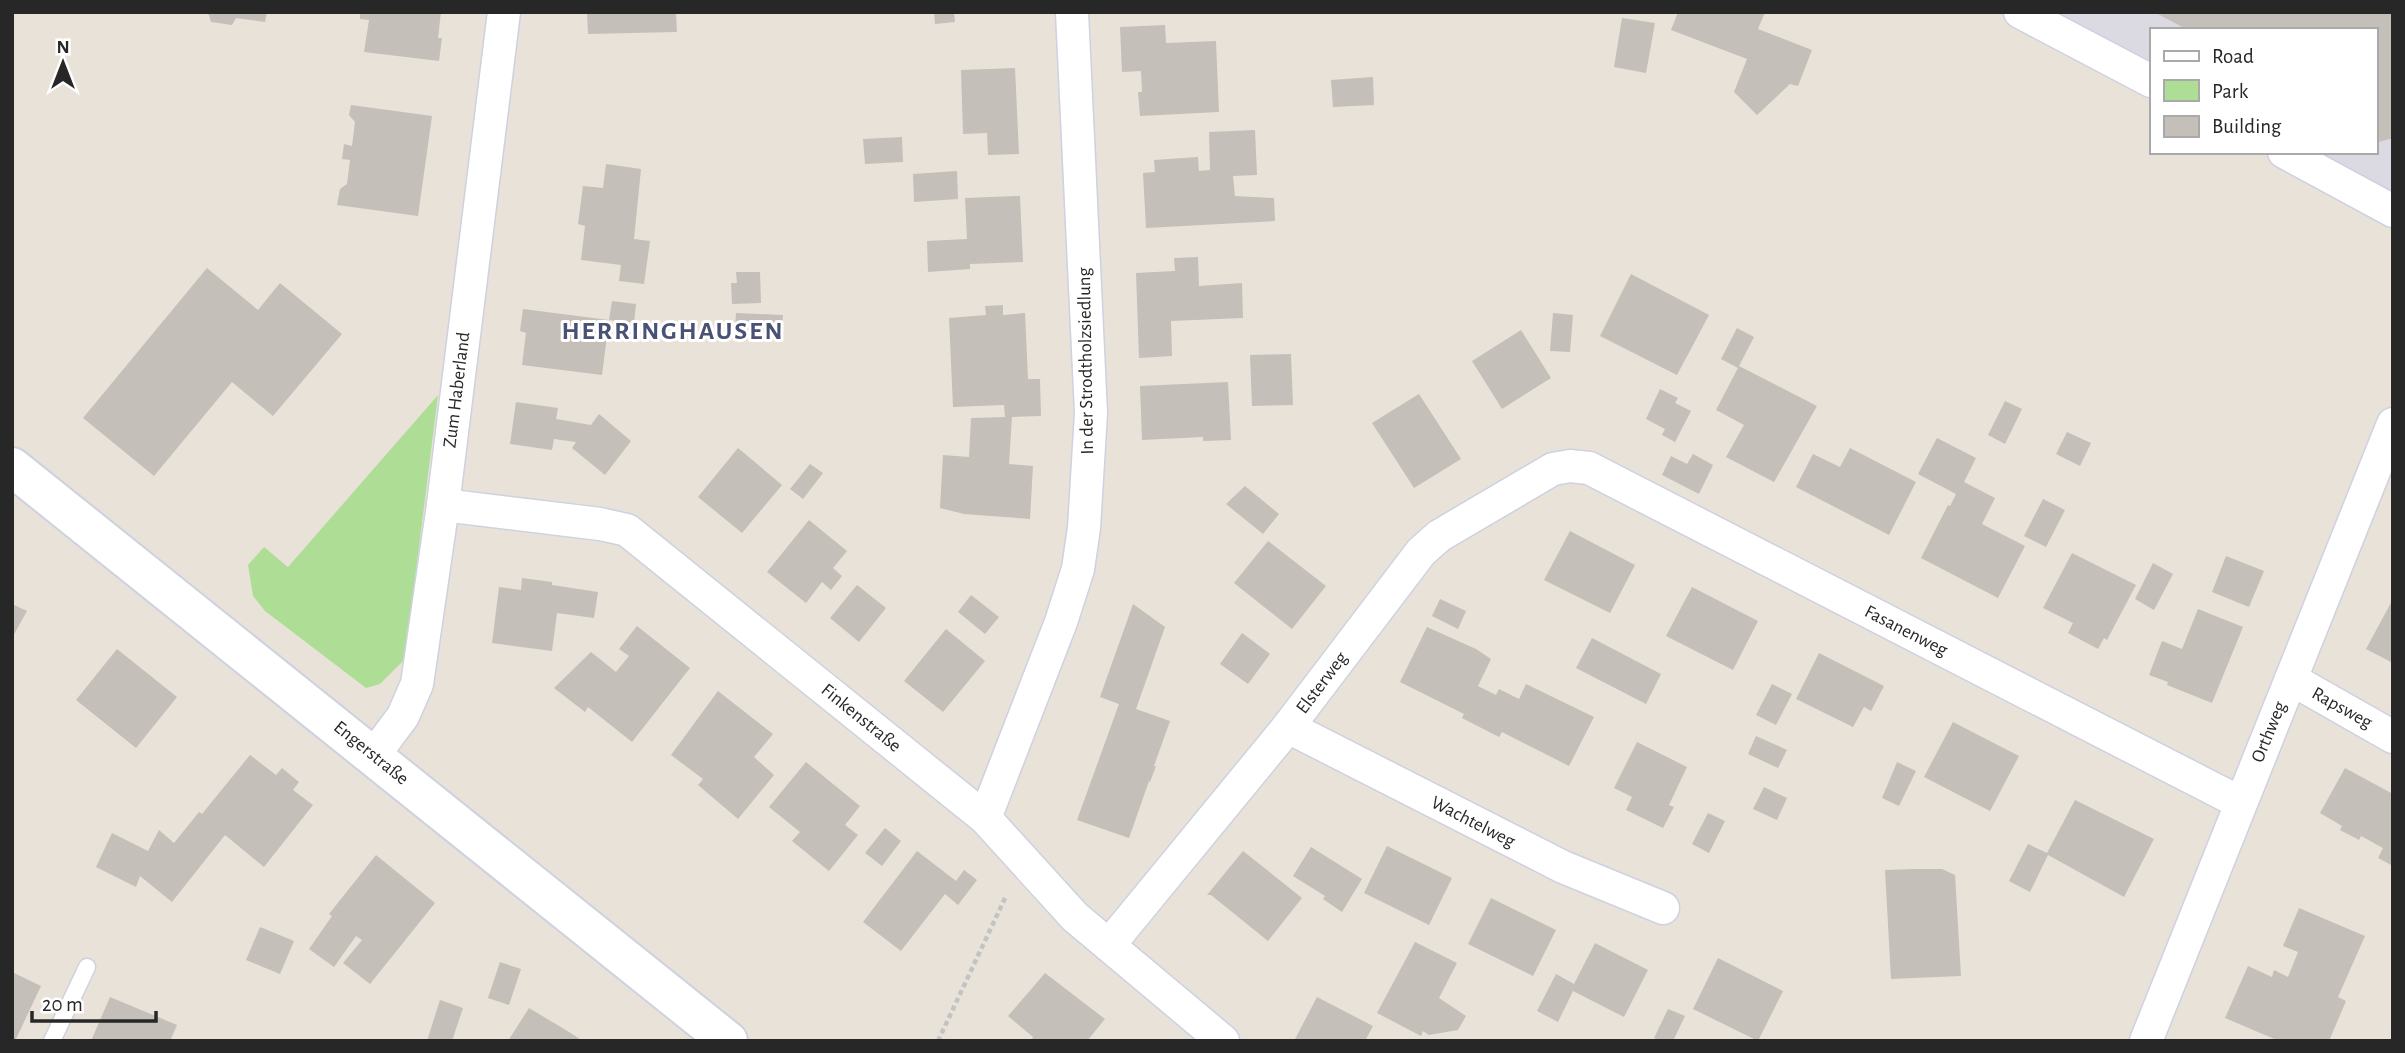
<svg xmlns="http://www.w3.org/2000/svg" width="2405" height="1053" viewBox="0 0 2405 1053" font-family="'Alegreya Sans',sans-serif">
<style>
.industrial{fill:#dbd9e1}
.green{fill:#aede96}
.building{fill:#c4bfb8}
.lines{fill:none;stroke-linecap:round;stroke-linejoin:round}
.lane-casing{stroke:#ced1e0;stroke-width:19}
.street-casing{stroke:#ced1e0;stroke-width:35}
.secondary-casing{stroke:#ced1e0;stroke-width:42}
.path{stroke:#c3c3c3;stroke-width:4.5;stroke-dasharray:5 3.5;stroke-linecap:butt}
.lane{stroke:#fff;stroke-width:16}
.street{stroke:#fff;stroke-width:32}
.secondary{stroke:#fff;stroke-width:38}
.labels{text-anchor:middle;dominant-baseline:central;stroke-width:6;stroke-linejoin:round;paint-order:stroke}
.street-label{font-size:19px;fill:#272727;stroke:#fff}
.district-label{font-size:26px;font-weight:bold;letter-spacing:2px;fill:#495175;stroke:#fff}
</style>
<rect width="100%" height="100%" fill="#e9e2d8"/>
<polygon class="industrial" points="2049,12 2393,12 2393,192 2318,152 2375,152 2375,30 2151,30 2151,64"/>
<polygon class="green" points="438,395 405,659 380,684 366,688 265,611 253,596 248,565 264,547 288,567"/>
<g class="building">
<polygon points="203,12 267,12 265,22 236,18 232,25 211,22 209,15"/>
<polygon points="360,12 441,12 438,38 442,38 439,61 364,52 369,20 360,19"/>
<polygon points="587,12 676,12 677,32 588,34"/>
<polygon points="934,12 954,12 955,22 935,24"/>
<polygon points="1678,12 1765,12 1758,29 1812,50 1798,86 1790,84 1757,115 1734,92 1747,59 1671,30"/>
<polygon points="2154,12 2393,12 2393,138 2375,143 2375,30 2188,30"/>
<polygon points="1622,18 1655,23 1646,73 1614,67"/>
<polygon points="1165,25 1166,43 1216,41 1219,112 1140,116 1138,92 1142,92 1141,71 1122,72 1120,27"/>
<polygon points="1015,68 1019,154 988,155 987,133 963,134 961,70"/>
<polygon points="1373,77 1374,105 1333,107 1331,80"/>
<polygon points="351,105 432,116 418,216 337,205 340,189 347,184 350,160 342,159 344,144 352,146 355,122 349,115"/>
<polygon points="1255,130 1257,175 1233,176 1235,196 1274,198 1275,221 1146,228 1143,173 1155,172 1154,160 1198,157 1199,171 1210,170 1209,132"/>
<polygon points="902,137 903,162 865,164 863,139"/>
<polygon points="606,164 641,169 634,239 650,241 644,284 619,281 621,265 581,260 585,226 578,224 583,186 603,188"/>
<polygon points="957,171 958,199 914,202 913,174"/>
<polygon points="1020,196 1023,262 970,264 970,269 928,272 927,241 967,239 965,198"/>
<polygon points="1198,257 1199,286 1242,283 1243,318 1171,321 1172,356 1139,358 1136,273 1175,271 1174,258"/>
<polygon points="207,268 258,310 280,283 342,334 273,416 232,382 154,476 83,418"/>
<polygon points="736,272 760,272 761,303 732,304 731,283 737,283"/>
<polygon points="1631,274 1709,315 1677,375 1600,336"/>
<polygon points="612,301 636,304 634,323 609,320"/>
<polygon points="1003,305 1003,315 1025,313 1028,379 1040,379 1041,416 1012,417 1009,464 1033,466 1030,519 964,514 940,508 943,455 969,457 971,418 1005,417 1004,405 953,407 949,318 986,315 985,306"/>
<polygon points="523,309 609,320 602,375 522,365 526,333 520,331"/>
<polygon points="736,313 783,315 782,331 735,329"/>
<polygon points="1553,313 1573,315 1570,352 1550,351"/>
<polygon points="1737,328 1754,337 1738,368 1721,359"/>
<polygon points="1521,330 1551,378 1502,409 1472,361"/>
<polygon points="1291,354 1293,405 1252,406 1250,355"/>
<polygon points="1739,366 1817,406 1774,482 1726,457 1744,425 1716,410"/>
<polygon points="1228,382 1231,440 1203,441 1203,437 1142,440 1140,386"/>
<polygon points="1660,389 1678,398 1675,403 1691,411 1675,442 1662,435 1665,429 1646,419"/>
<polygon points="1419,394 1461,459 1414,488 1372,423"/>
<polygon points="2005,401 2022,409 2005,444 1988,435"/>
<polygon points="516,402 558,408 556,419 591,425 599,414 631,441 605,475 572,448 576,442 554,439 552,450 510,444"/>
<polygon points="2067,432 2091,443 2080,466 2056,454"/>
<polygon points="1937,438 1976,458 1964,482 1995,498 1982,524 2025,546 1998,598 1921,558 1948,505 1950,506 1956,494 1918,474"/>
<polygon points="738,448 782,485 742,533 698,497"/>
<polygon points="1850,448 1916,482 1889,535 1796,487 1813,454 1840,467"/>
<polygon points="1693,454 1713,465 1699,494 1662,475 1671,456 1687,464"/>
<polygon points="810,464 823,473 803,499 790,489"/>
<polygon points="1245,486 1279,514 1263,534 1226,504"/>
<polygon points="2043,499 2065,510 2046,547 2024,536"/>
<polygon points="809,520 847,551 833,568 842,576 831,590 822,582 806,603 767,572"/>
<polygon points="1570,531 1635,565 1610,613 1544,580"/>
<polygon points="1268,541 1326,586 1292,629 1234,583"/>
<polygon points="2072,553 2136,585 2107,640 2104,638 2098,649 2068,633 2073,623 2043,608"/>
<polygon points="2226,556 2264,571 2249,607 2212,592"/>
<polygon points="2153,563 2173,574 2154,610 2135,599"/>
<polygon points="522,578 552,582 552,585 598,592 594,618 557,613 552,651 492,643 499,587 521,590"/>
<polygon points="857,585 886,608 859,642 830,618"/>
<polygon points="1692,587 1758,621 1733,670 1666,636"/>
<polygon points="971,595 999,617 985,634 958,612"/>
<polygon points="1440,599 1466,611 1458,629 1432,616"/>
<polygon points="2393,599 2393,663 2366,649"/>
<polygon points="12,604 27,611 12,638"/>
<polygon points="1133,604 1165,627 1136,709 1170,721 1154,766 1156,766 1150,782 1149,781 1129,838 1077,820 1119,704 1100,697"/>
<polygon points="2198,609 2243,627 2212,703 2167,685 2168,682 2149,675 2162,641 2182,649"/>
<polygon points="637,626 690,668 632,742 588,707 585,712 554,688 591,652 616,672 629,656 619,649"/>
<polygon points="1427,627 1476,649 1491,659 1478,686 1496,695 1499,689 1519,699 1526,684 1594,717 1569,766 1502,732 1499,737 1462,718 1464,714 1400,682"/>
<polygon points="946,629 985,661 943,712 904,681"/>
<polygon points="1242,633 1270,654 1248,684 1220,664"/>
<polygon points="1592,638 1661,674 1646,704 1576,668"/>
<polygon points="117,649 177,697 136,748 76,700"/>
<polygon points="1819,653 1884,686 1871,711 1864,707 1853,727 1796,699"/>
<polygon points="1772,684 1792,694 1776,725 1756,715"/>
<polygon points="718,691 773,734 754,757 774,775 738,819 698,785 703,779 671,755"/>
<polygon points="1953,722 2019,756 1990,811 1924,777"/>
<polygon points="1756,736 1787,750 1778,768 1748,754"/>
<polygon points="1637,742 1687,767 1669,805 1674,807 1663,828 1626,810 1632,797 1614,788"/>
<polygon points="250,755 276,775 282,768 299,782 293,790 313,805 264,867 225,835 172,902 140,876 136,887 96,867 112,833 148,851 159,830 174,843 199,812 202,814"/>
<polygon points="806,762 860,806 845,825 858,835 829,871 792,841 800,832 769,807"/>
<polygon points="1897,762 1916,771 1899,806 1882,798"/>
<polygon points="2345,768 2393,794 2393,866 2378,858 2383,848 2361,836 2359,840 2340,830 2342,826 2320,813"/>
<polygon points="1764,787 1787,798 1777,820 1753,809"/>
<polygon points="2075,800 2154,839 2124,897 2048,855 2030,892 2009,881 2028,844 2047,853"/>
<polygon points="1708,813 1725,821 1709,853 1692,844"/>
<polygon points="885,828 901,841 882,866 865,853"/>
<polygon points="1387,846 1452,878 1429,925 1364,893"/>
<polygon points="1311,847 1362,879 1342,912 1323,899 1325,896 1293,876"/>
<polygon points="917,851 956,881 964,870 977,880 958,905 945,894 901,951 863,922"/>
<polygon points="1243,851 1302,898 1268,941 1211,895 1207,895"/>
<polygon points="376,855 435,903 370,984 343,963 362,940 356,936 334,967 309,949 332,916 329,914"/>
<polygon points="1914,869 1942,869 1955,875 1961,976 1891,979 1885,870"/>
<polygon points="1491,898 1556,930 1533,976 1468,944"/>
<polygon points="2299,908 2365,936 2338,997 2346,1001 2329,1041 2279,1041 2225,1018 2248,966 2272,977 2274,970 2288,977 2298,952 2283,946"/>
<polygon points="260,927 294,941 280,974 246,960"/>
<polygon points="1415,942 1457,963 1439,998 1466,1016 1458,1030 1429,1035 1423,1031 1421,1036 1377,1013"/>
<polygon points="1595,943 1648,970 1624,1017 1573,991 1558,1022 1537,1011 1556,974 1574,984"/>
<polygon points="1718,958 1783,991 1758,1041 1693,1009"/>
<polygon points="500,962 521,969 509,1005 488,998"/>
<polygon points="12,972 41,986 15,1041 12,1041"/>
<polygon points="1045,973 1105,1019 1087,1041 1034,1041 1032,1039 1033,1037 1008,1016"/>
<polygon points="110,997 177,1025 170,1041 91,1041"/>
<polygon points="1317,997 1373,1026 1365,1041 1294,1041"/>
<polygon points="440,1000 463,1008 452,1041 427,1041"/>
<polygon points="529,1008 569,1032 583,1041 508,1041"/>
<polygon points="1668,1009 1685,1016 1673,1041 1660,1041 1654,1038"/>
</g>
<g class="lines">
<g class="lane-casing">
<polyline id="lane" points="52,1041 87,967"/>
</g>
<g class="street-casing">
<g id="street">
<polyline points="2020,12 2151,81"/>
<polyline points="2284,152 2393,211"/>
<polyline points="443,505 600,524 627,530 985,818 1075,917 1223,1041"/>
<polyline points="2291,679 2393,737"/>
<polyline points="1288,727 1563,867 1663,908"/>
<polyline points="374,755 403,716 417,684 443,505 504,12"/>
<polyline points="985,818 1061,622 1078,569 1084,528 1091,413 1072,12"/>
<polyline points="1109,945 1288,727 1421,552 1439,536 1553,469 1570,466 1589,468 2241,803"/>
<polyline points="2146,1041 2393,424"/>
</g>
</g>
<g class="secondary-casing">
<polyline id="secondary" points="12,467 728,1041"/>
</g>
<polyline class="path" points="938,1041 1006,896"/>
<use href="#lane" class="lane"/>
<use href="#street" class="street"/>
<use href="#secondary" class="secondary"/>
</g>
<g class="labels">
<g class="street-label">
<text transform="translate(1086 361) rotate(-91)">In der Strodtholzsiedlung</text>
<text transform="translate(457 390) rotate(-83)">Zum Haberland</text>
<text transform="translate(1906 631) rotate(27)">Fasanenweg</text>
<text transform="translate(1322 683) rotate(-53)">Elsterweg</text>
<text transform="translate(2342 708) rotate(29)">Rapsweg</text>
<text transform="translate(861 718) rotate(39)">Finkenstraße</text>
<text transform="translate(2269 732) rotate(-68)">Orthweg</text>
<text transform="translate(371 753) rotate(39)">Engerstraße</text>
<text transform="translate(1473 822) rotate(27)">Wachtelweg</text>
</g>
<g class="district-label">
<text x="673" y="331">HERRINGHAUSEN</text>
</g>
</g>
<rect width="2405" height="1053" fill="none" stroke="#272727" stroke-width="28"/>
<rect x="2150" y="28" width="228" height="126" fill="#ffffff" stroke="#a9a9a9" stroke-width="2"/>
<rect x="2164" y="51" width="35" height="10" fill="#ffffff" stroke="#a9a9a9" stroke-width="2"/>
<text x="2212" y="63" font-size="21" fill="#272727">Road</text>
<rect x="2164" y="80" width="35" height="21" fill="#aede96" stroke="#a9a9a9" stroke-width="2"/>
<text x="2212" y="98" font-size="21" fill="#272727">Park</text>
<rect x="2164" y="116" width="35" height="21" fill="#c4bfb8" stroke="#a9a9a9" stroke-width="2"/>
<text x="2212" y="133" font-size="21" fill="#272727">Building</text>
<g transform="translate(63 63)" stroke="#ffffff" stroke-width="5" paint-order="stroke">
<path d="M0-5L12 26L0 18L-12 26Z" fill="#272727"/>
<text y="-10" font-size="19" font-weight="bold" text-anchor="middle" fill="#272727">N</text>
</g>
<path d="M32 1011v10h124v-10" fill="none" stroke="#272727" stroke-width="3.5"/>
<text x="42" y="1011" font-size="21" fill="#272727" stroke="#ffffff" stroke-width="5" paint-order="stroke">20 m</text>
</svg>
